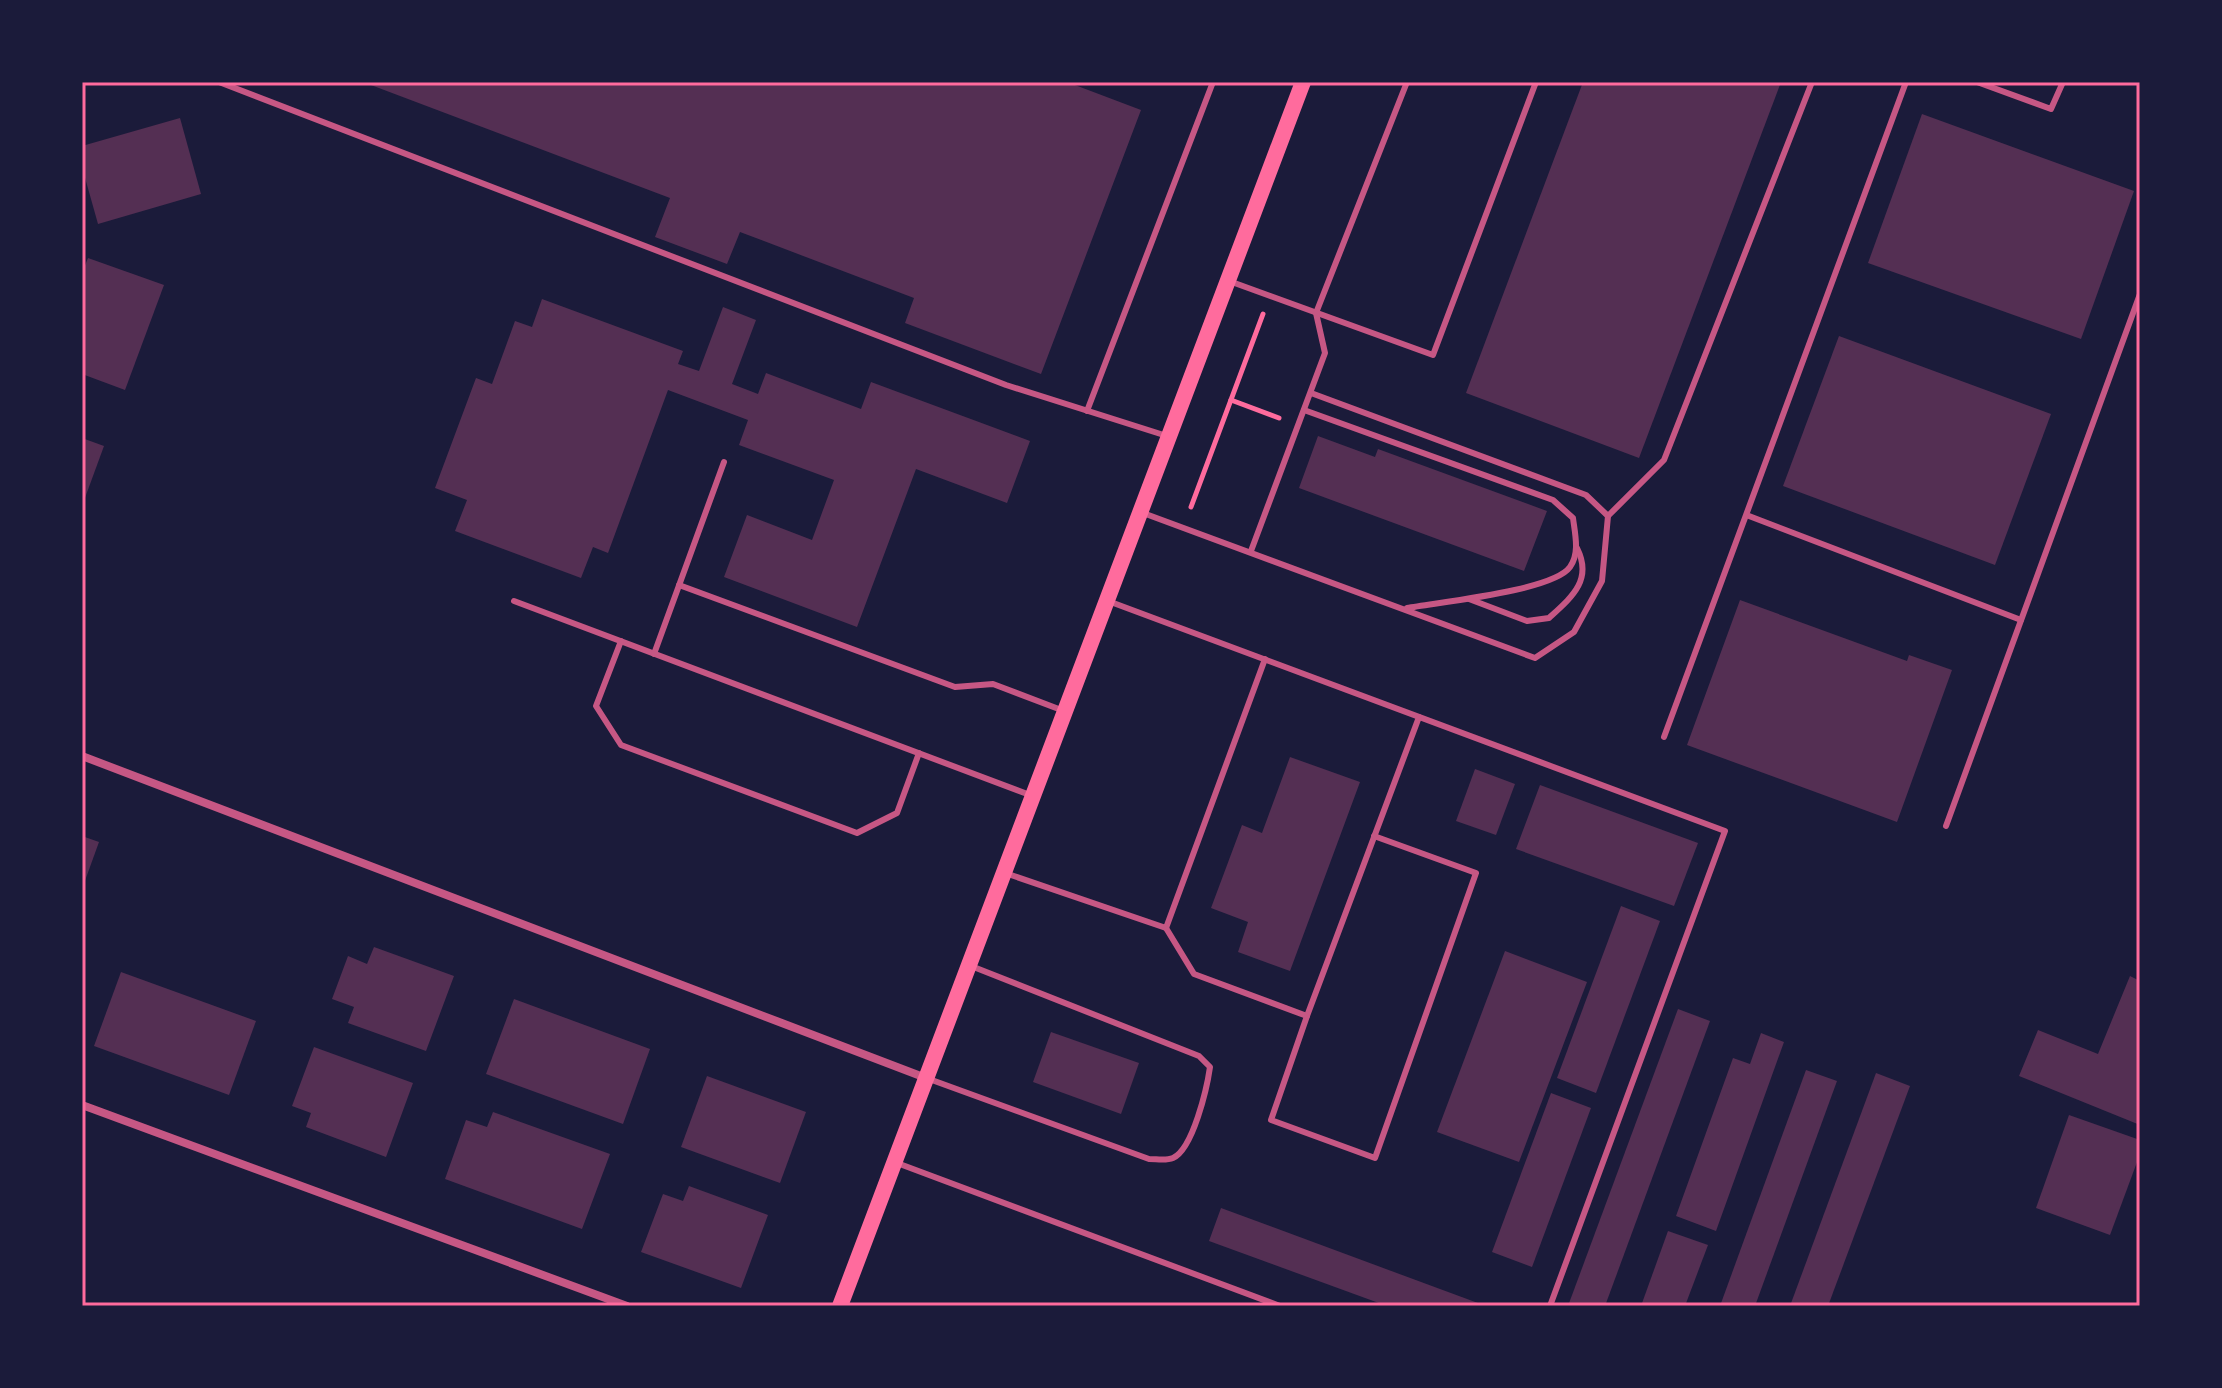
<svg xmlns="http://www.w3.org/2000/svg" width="2222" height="1388" viewBox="0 0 2222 1388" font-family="'Nunito Sans',sans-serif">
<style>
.building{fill:#542f53}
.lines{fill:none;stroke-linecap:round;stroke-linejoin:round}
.path{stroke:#ff6b9d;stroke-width:5}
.service{stroke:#c65784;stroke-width:6}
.minor{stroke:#c65784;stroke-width:8}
.secondary{stroke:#ff6b9d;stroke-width:16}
.neatline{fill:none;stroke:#ff6b9d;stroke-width:3}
</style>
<rect width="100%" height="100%" fill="#1b1b3a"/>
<g class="building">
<polygon points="363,82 1067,82 1141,110 1041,374 905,323 914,298 740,232 727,264 655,237 670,198"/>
<polygon points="1583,82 1781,82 1639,458 1466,393"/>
<polygon points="1922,114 2134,191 2081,339 1868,263"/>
<polygon points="180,118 201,194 98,224 82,167 82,146"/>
<polygon points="88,258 164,285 125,390 82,374 82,273"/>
<polygon points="542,299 683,351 678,364 699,371 723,307 756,320 732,384 758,394 766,373 861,409 871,382 1030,441 1007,503 916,469 857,627 724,577 747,515 812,540 834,480 739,445 748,420 668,390 608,553 593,547 581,578 455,531 467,500 435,488 476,378 492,384 515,321 532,327"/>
<polygon points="1839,336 2051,414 1995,565 1783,486"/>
<polygon points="1318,436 1375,457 1378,449 1547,511 1524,571 1299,488"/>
<polygon points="82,438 104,446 82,506"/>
<polygon points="1740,600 1907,661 1909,655 1952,670 1897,822 1687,745"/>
<polygon points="1290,757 1360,782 1290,971 1238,952 1248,922 1211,908 1242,825 1262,833"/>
<polygon points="1475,769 1515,784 1496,835 1456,821"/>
<polygon points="1540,785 1698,843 1674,906 1516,849"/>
<polygon points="82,836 99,842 82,889"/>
<polygon points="1621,906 1660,921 1596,1093 1557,1078"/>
<polygon points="374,947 454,976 426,1051 348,1023 354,1007 332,999 348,956 367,964"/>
<polygon points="1505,951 1587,982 1519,1162 1437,1132"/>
<polygon points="121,972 256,1021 229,1095 94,1046"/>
<polygon points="2130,976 2140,981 2140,1125 2019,1076 2038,1030 2098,1054"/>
<polygon points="514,999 650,1049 623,1124 486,1074"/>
<polygon points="1678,1009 1710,1021 1605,1306 1568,1306"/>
<polygon points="1051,1032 1139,1063 1121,1114 1033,1082"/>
<polygon points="1761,1033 1784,1042 1716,1231 1676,1216 1733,1058 1750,1064"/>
<polygon points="314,1047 413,1083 386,1157 306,1127 311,1113 292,1106"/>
<polygon points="1806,1070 1837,1081 1755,1306 1720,1306"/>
<polygon points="1876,1073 1910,1086 1828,1306 1790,1306"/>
<polygon points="707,1076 806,1112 780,1183 681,1147"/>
<polygon points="1551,1093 1591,1108 1532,1267 1492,1252"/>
<polygon points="493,1112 610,1154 582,1229 445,1179 466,1120 487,1127"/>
<polygon points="2069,1115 2140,1140 2140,1154 2110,1235 2036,1208"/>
<polygon points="689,1186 768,1215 741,1288 641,1252 663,1194 683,1201"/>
<polygon points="1221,1208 1486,1306 1387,1306 1209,1241"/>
<polygon points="1668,1231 1708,1245 1685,1306 1641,1306"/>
</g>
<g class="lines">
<g class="path">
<polyline points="1231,400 1279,418"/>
<polyline points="1191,507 1263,314"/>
</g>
<g class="service">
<polyline points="219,82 1006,385 1167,436"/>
<polyline points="1977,82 2051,109 2063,82"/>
<polyline points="1229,281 1433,355 1536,82"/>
<polyline points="1311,393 1586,495 1608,516"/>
<path d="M 1304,410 L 1553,500 L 1573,518 C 1575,534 1580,553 1570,567 C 1553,591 1439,602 1407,608"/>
<polyline points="1087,411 1213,82"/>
<polyline points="1143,513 1535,658 1574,632 1602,581 1608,516 1664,460 1812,82"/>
<polyline points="1749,516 2021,620"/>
<polyline points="1251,551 1325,353 1316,313 1407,82"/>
<polyline points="679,585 955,687 993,684 1064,711"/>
<path d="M 1469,599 L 1527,621 L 1549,618 C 1572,597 1593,580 1577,548"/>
<polyline points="514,601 1030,795"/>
<polyline points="1108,601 1725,831 1550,1306"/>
<polyline points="621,641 596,706 621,745 857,833 897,813 919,753"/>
<polyline points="654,654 724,462"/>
<polyline points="1664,737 1906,82"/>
<polyline points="1946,826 2140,294"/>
<polyline points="1005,873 1166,928 1265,659"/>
<polyline points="1166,928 1194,974 1307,1016 1419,717"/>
<polyline points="1307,1016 1271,1120 1375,1158 1476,873 1374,836"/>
<path d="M 929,1079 L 1149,1159 C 1157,1159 1166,1161 1173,1158 C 1193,1149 1207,1088 1210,1067 L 1199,1056 L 971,966"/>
<polyline points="897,1163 1280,1306"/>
</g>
<g class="minor">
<polyline points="82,756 926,1078"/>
<polyline points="82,1105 627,1306"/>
</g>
<polyline class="secondary" points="840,1306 1303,82"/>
</g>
<rect width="2222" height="1388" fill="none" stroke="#1b1b3a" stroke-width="168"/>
<rect x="84" y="84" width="2054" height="1220" class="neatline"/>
</svg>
